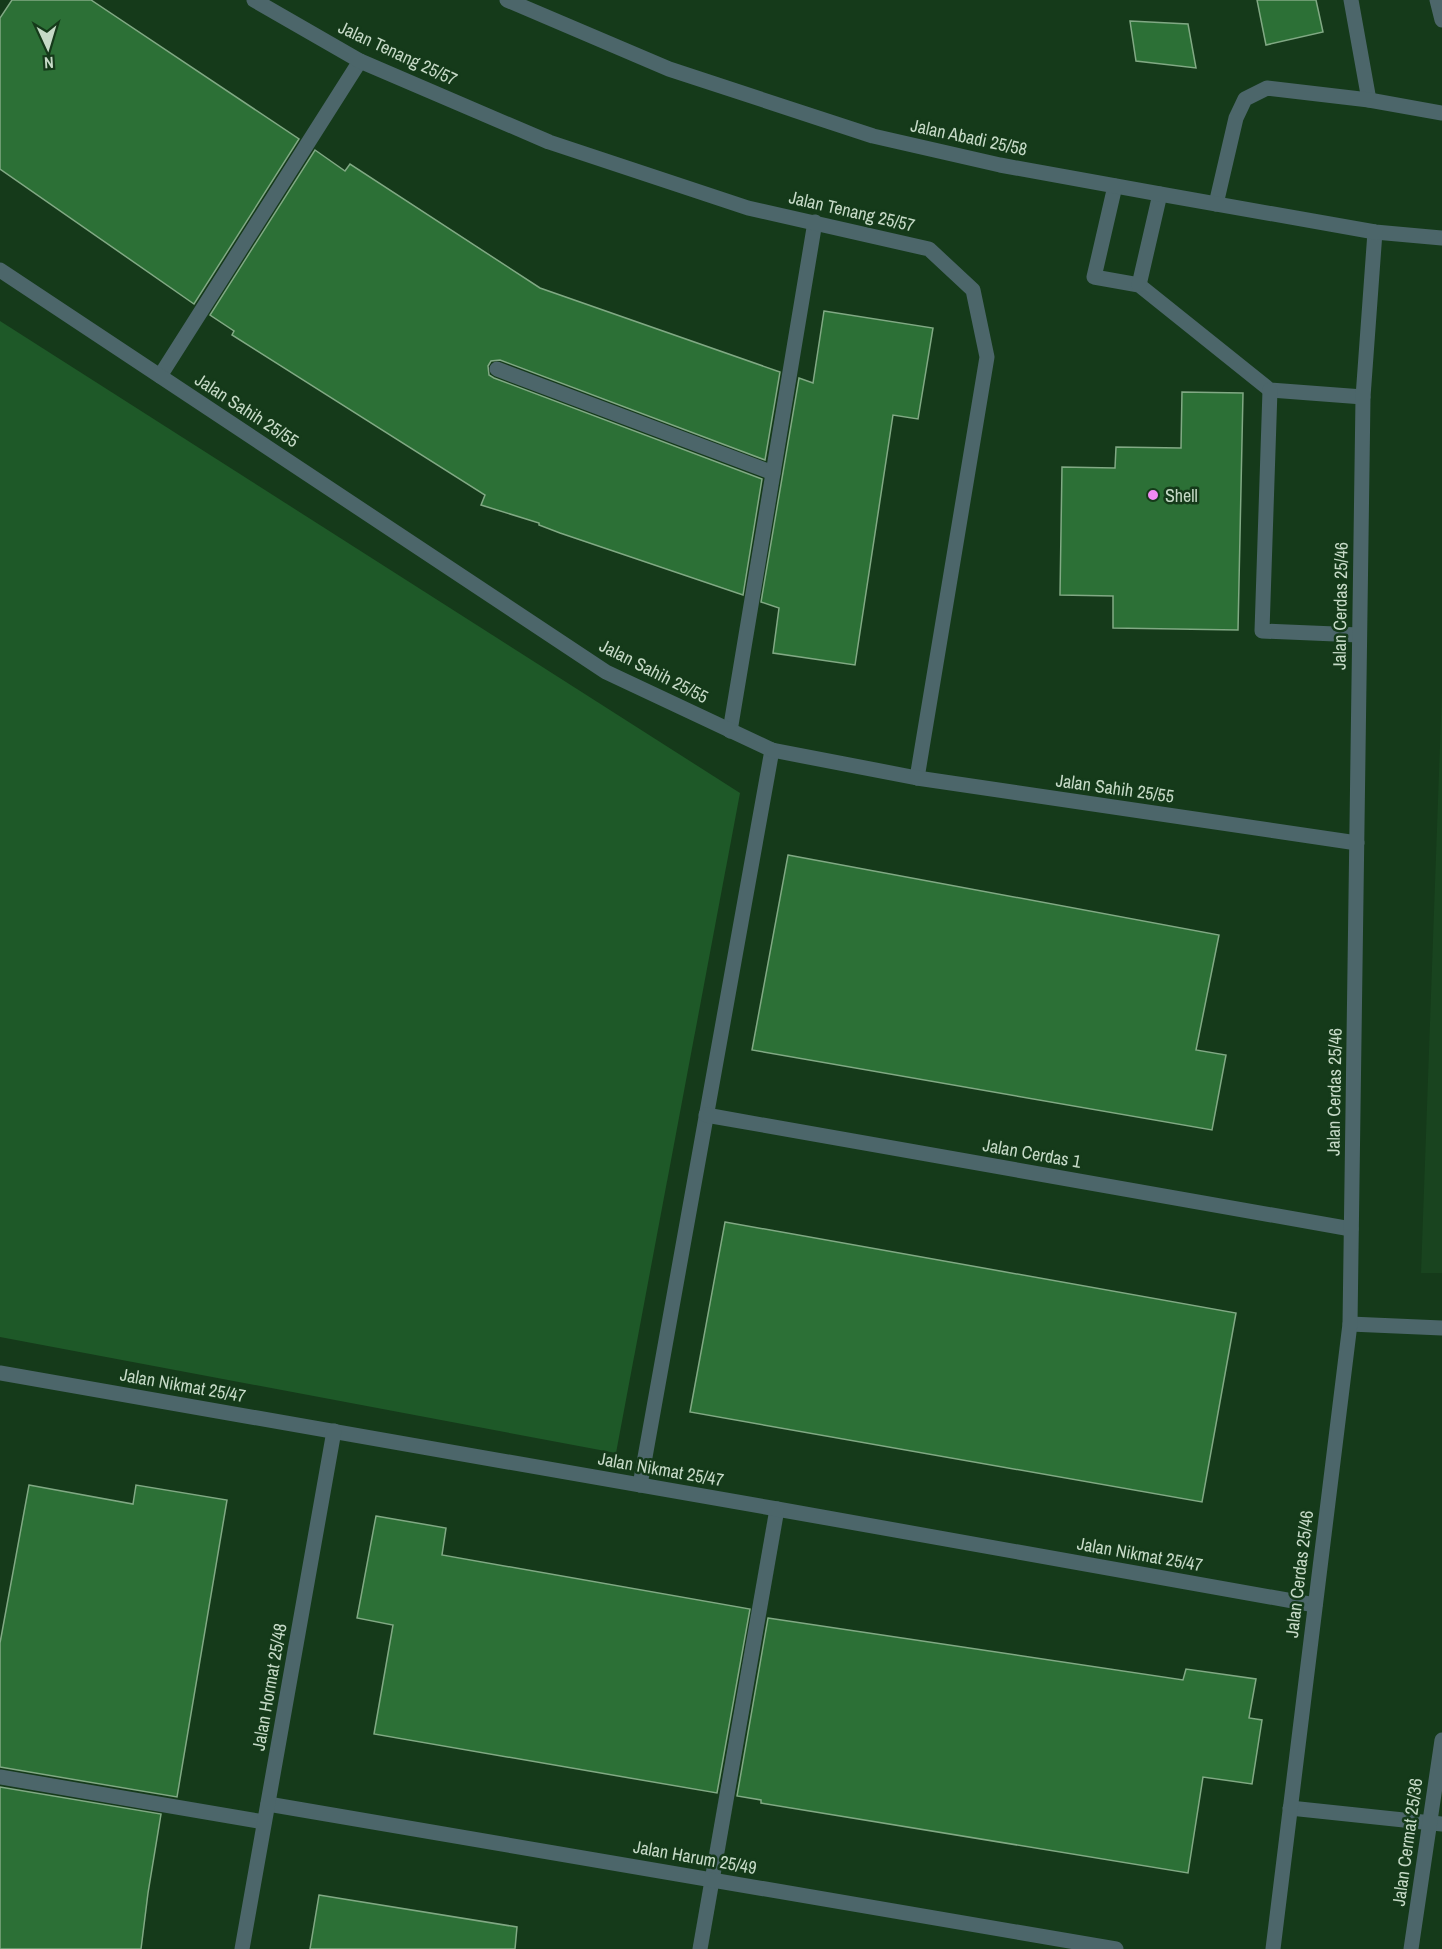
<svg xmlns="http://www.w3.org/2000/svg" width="1442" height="1949" viewBox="0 0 1442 1949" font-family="'Archivo Narrow',sans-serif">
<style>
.built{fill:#19441f}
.green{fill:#1e5928}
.building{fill:#2c7036;stroke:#81a984;stroke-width:1.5}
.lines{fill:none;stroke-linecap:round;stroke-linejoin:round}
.service{stroke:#4c666a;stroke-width:15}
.minor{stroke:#4c666a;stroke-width:15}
.tertiary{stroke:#4c666a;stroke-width:15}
.poi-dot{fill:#f28af3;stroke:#153a1a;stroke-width:2}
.labels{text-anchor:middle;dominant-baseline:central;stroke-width:5;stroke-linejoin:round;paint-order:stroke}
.street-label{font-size:18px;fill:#c6dac7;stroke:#153a1a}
.poi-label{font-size:18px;fill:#c6dac7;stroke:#153a1a;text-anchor:start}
</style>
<rect width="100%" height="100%" fill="#153a1a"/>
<polygon class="built" points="1442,689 1442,1273 1421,1273"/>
<polygon class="green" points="0,321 740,793 616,1453 0,1337"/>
<g class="building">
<polygon points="12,0 91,0 299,139 194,304 0,169 0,18"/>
<polygon points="1257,0 1316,0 1323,32 1266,45"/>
<polygon points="1130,21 1188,24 1196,68 1136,61"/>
<polygon points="315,150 345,171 350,164 540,288 780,372 765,460 500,360 491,361 488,366 489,375 494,378 762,479 743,595 560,533 539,525 539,523 481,505 485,495 232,335 234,331 210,315"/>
<polygon points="824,311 933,328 918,419 893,415 855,665 773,653 779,608 761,602 799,378 813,383"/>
<polygon points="1182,392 1243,393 1238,630 1113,628 1113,596 1060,595 1062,467 1115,468 1116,447 1181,448"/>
<polygon points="788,855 1219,935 1196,1050 1226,1055 1212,1130 752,1050"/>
<polygon points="725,1222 1236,1313 1202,1502 690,1412"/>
<polygon points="29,1485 133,1504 136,1485 227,1500 177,1797 0,1767 0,1643"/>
<polygon points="376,1516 446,1528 442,1555 750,1609 717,1793 374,1734 393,1625 357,1618"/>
<polygon points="768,1618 1183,1680 1186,1669 1256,1679 1249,1718 1262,1720 1252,1784 1203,1777 1188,1873 761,1803 761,1800 737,1796"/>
<polygon points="0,1787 161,1814 148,1893 141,1949 0,1949"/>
<polygon points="319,1895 517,1927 515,1949 310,1949"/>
</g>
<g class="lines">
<g class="service">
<polyline points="1351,0 1369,100"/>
<polyline points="1437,0 1442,20"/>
<polyline points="1115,186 1094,277 1139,285 1270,390 1363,397"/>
<polyline points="1216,204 1236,118 1245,99 1267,88 1369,100 1442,113"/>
<polyline points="1139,285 1160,194"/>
<polyline points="497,369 773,473"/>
<polyline points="160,376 360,61"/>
<polyline points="1270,390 1262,631 1359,635"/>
<polyline points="730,731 815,222"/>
<polyline points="640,1485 772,750"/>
<polyline points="0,1777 264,1822"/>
<polyline points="700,1949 777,1509"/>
</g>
<g class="minor">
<polyline points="254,0 360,61 549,142 748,208 929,249 973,290 987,357 917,778"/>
<polyline points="0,270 606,672 772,750 917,778 1357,843"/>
<polyline points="706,1115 1351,1229"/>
<polyline points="1350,1324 1442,1328"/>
<polyline points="0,1373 777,1509 1315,1605"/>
<polyline points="268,1804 1116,1949"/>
<polyline points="1290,1808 1442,1824"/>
<polyline points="242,1949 334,1431"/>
<polyline points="1273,1949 1350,1324 1363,397 1375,232"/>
<polyline points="1411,1949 1442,1740"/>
</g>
<polyline class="tertiary" points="507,0 669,69 873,136 1000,165 1160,194 1375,232 1442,238"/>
</g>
<circle class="poi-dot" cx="1153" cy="495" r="6"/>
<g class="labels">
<g class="street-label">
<text transform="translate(398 53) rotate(25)">Jalan Tenang 25/57</text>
<text transform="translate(969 137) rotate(12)">Jalan Abadi 25/58</text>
<text transform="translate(852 211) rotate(13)">Jalan Tenang 25/57</text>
<text transform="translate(247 410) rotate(33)">Jalan Sahih 25/55</text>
<text transform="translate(1340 606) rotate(-89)">Jalan Cerdas 25/46</text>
<text transform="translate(654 671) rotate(27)">Jalan Sahih 25/55</text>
<text transform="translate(1115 788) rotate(8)">Jalan Sahih 25/55</text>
<text transform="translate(1334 1092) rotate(-89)">Jalan Cerdas 25/46</text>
<text transform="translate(1032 1153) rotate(10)">Jalan Cerdas 1</text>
<text transform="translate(183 1385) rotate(10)">Jalan Nikmat 25/47</text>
<text transform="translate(661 1469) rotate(10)">Jalan Nikmat 25/47</text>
<text transform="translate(1140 1554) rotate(10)">Jalan Nikmat 25/47</text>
<text transform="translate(1299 1574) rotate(-83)">Jalan Cerdas 25/46</text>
<text transform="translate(269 1687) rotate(-80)">Jalan Hormat 25/48</text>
<text transform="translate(1407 1842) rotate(-82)">Jalan Cermat 25/36</text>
<text transform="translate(695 1857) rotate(10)">Jalan Harum 25/49</text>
</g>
<g class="poi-label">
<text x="1165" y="495">Shell</text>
</g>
</g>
<g transform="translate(48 48) rotate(176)" stroke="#153a1a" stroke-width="4.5" paint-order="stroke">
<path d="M0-4.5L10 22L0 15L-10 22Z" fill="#c6dac7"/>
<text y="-9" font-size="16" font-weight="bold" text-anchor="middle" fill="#c6dac7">N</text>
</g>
</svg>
